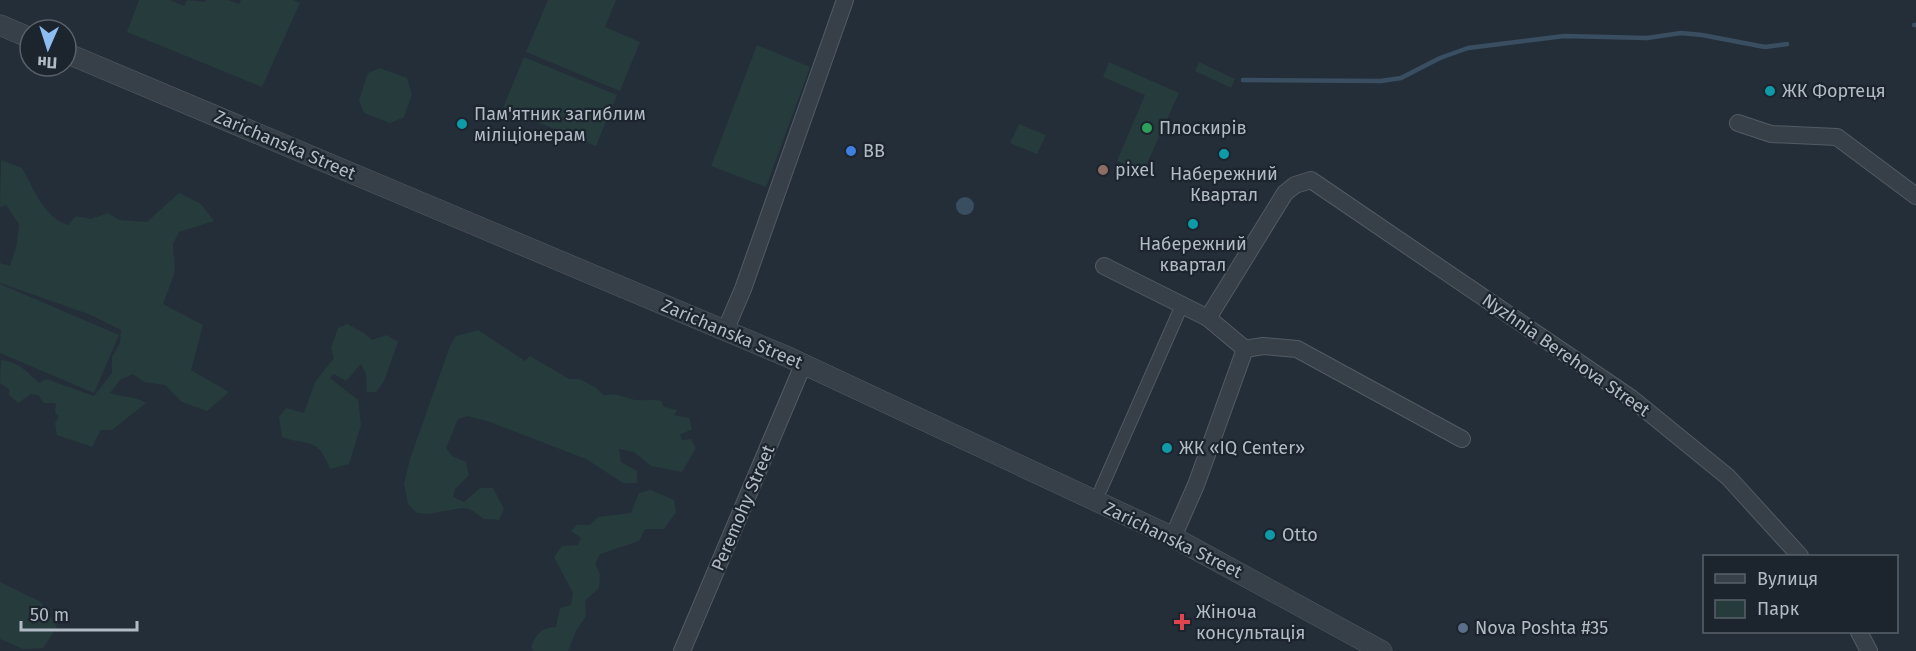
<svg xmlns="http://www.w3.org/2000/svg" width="1916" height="651" viewBox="0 0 1916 651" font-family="'Fira Sans',sans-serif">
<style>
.green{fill:#263b3b}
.water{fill:#3a4e61}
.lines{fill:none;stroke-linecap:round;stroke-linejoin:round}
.stream{stroke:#3a4e61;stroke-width:4.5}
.pedestrian-casing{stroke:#525b64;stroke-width:14}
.minor-casing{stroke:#525b64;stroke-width:18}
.tertiary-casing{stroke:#525b64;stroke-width:21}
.pedestrian{stroke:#374049;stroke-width:12}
.minor{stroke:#374049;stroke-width:16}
.tertiary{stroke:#374049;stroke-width:20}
.culture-dot{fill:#0f9aa8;stroke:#1c252e;stroke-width:2}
.leisure-dot{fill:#2e9e5b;stroke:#1c252e;stroke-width:2}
.shop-dot{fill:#3f7fe0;stroke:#1c252e;stroke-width:2}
.education-dot{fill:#8d6e63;stroke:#1c252e;stroke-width:2}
.health-dot{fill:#e0444e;stroke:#1c252e;stroke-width:2}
.service-dot{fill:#5c6f8a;stroke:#1c252e;stroke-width:2}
.labels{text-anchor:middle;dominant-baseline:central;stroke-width:4.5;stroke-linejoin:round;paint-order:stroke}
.poi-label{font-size:18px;fill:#b2bbc5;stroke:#1c252e;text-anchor:start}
.street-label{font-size:18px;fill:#b2bbc5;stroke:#1c252e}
</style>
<rect width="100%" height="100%" fill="#242e39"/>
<g class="green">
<polygon points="139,0 170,0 184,6 187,0 205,2 206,0 228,0 239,4 241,0 293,0 300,3 262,87 127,32"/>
<polygon points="548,0 616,0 605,27 640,42 620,91 526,52"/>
<polygon points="757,45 810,67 766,187 711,166"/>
<polygon points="524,57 617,95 596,146 503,108"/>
<polygon points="1109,62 1179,93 1143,172 1117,161 1145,95 1103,77"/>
<polygon points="1199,62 1235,79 1231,88 1195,71"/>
<polygon points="380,68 407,78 412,94 404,117 390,123 364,113 359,100 368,73"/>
<polygon points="1019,124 1046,135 1037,154 1010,143"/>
<path d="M 1,160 L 22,168 C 33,187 45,219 68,225 L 76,216 L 91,219 L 108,213 L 119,220 L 147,222 L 179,193 L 201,204 L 214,221 L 179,232 L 173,244 L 175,272 L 163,304 L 203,325 L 191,370 L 229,392 L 207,411 L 182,402 L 165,385 L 144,382 L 133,374 L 120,380 L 110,393 C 123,398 134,395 146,403 L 112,430 L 101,430 L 92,447 L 57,435 L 55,423 L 59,417 L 55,412 L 56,403 L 44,403 L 38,395 L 31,394 L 18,403 L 8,394 L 10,390 L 0,383 L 1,360 C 17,361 28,372 39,383 L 46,379 L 94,396 L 112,373 L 112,357 L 120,343 L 121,330 L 91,315 L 0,283 L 0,263 L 10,266 L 17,244 L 19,224 L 6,205 L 0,207 Z"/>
<polygon points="0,284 119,335 94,393 0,353"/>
<path d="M 347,324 L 364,333 L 372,340 L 387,335 L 398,342 L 384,381 L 376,392 L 367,392 L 366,374 L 361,364 L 346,381 L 334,374 L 330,378 L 358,400 L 361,425 L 349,464 L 330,469 C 317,436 310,447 282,437 L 279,417 L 286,408 L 304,413 L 315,382 L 334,358 L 331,348 L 338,328 Z"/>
<path d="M 478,330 L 525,361 L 530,356 L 569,379 L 579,379 L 595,387 L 604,395 C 623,393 624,399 637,400 C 646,401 652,398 661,401 L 664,407 L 677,410 L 674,415 L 689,418 L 692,429 L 680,435 L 682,440 L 691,439 L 696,448 L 682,472 L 651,466 L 634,452 L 619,449 L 621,462 L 637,471 L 637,483 L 623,483 L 586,459 L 487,421 L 467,416 L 458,419 L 446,448 L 452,456 L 466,462 L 469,475 L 455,489 L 453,497 L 464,502 L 480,488 L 493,488 L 504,509 L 499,520 L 484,519 L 470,509 L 462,508 L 428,514 L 417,513 L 408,504 L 404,484 L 410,459 L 450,346 L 456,336 Z"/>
<path d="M 651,490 L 674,500 L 676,512 L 664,529 L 645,529 L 639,541 L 600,554 L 595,564 L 600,574 L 599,588 L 585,601 L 586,616 L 576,631 L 568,651 L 534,651 L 531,647 C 537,633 541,628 556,627 L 560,608 L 571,605 L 573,593 L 554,557 L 562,546 L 578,545 L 581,538 L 571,531 L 577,525 L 590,525 L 598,517 L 631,513 L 639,493 Z"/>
<polygon points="0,582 41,602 57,627 43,648 23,649 0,639"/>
</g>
<circle class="water" cx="965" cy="206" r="9"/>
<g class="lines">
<g class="stream">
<polyline points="1914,25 1916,25"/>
<polyline points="1243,80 1381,81 1401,78 1440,58 1468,48 1564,36 1647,38 1681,33 1702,35 1765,47 1787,44"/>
</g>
<g class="pedestrian-casing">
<polyline id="pedestrian" points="1101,489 1182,305"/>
</g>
<g class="minor-casing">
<g id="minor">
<polyline points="1738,123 1771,134 1837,137 1916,196"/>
<polyline points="1104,266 1208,318"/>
<polyline points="725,331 743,289 845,0"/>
<polyline points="1245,349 1263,346 1297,349 1462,439"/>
<polyline points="1173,537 1196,485 1245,349 1208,318 1285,193 1295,185 1311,180 1631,398 1728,477 1800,556"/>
<polyline points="1859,632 1869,651"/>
<polyline points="682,651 803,365"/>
</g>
</g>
<g class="tertiary-casing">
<g id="tertiary">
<polyline points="0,25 30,38"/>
<polyline points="66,53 788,357 1173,537 1382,651"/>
</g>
</g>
<use href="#pedestrian" class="pedestrian"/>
<use href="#minor" class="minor"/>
<use href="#tertiary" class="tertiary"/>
</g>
<g class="culture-dot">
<circle cx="1770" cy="91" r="6"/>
<circle cx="462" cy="124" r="6"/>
<circle cx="1224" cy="154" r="6"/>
<circle cx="1193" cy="224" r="6"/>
<circle cx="1167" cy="448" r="6"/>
<circle cx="1270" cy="535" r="6"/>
</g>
<circle class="leisure-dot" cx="1147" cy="128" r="6"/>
<circle class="shop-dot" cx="851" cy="151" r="6"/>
<circle class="education-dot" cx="1103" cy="170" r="6"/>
<path class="health-dot" d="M1179 613h6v6h6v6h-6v6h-6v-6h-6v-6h6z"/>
<circle class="service-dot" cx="1463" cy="628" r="6"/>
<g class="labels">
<g class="poi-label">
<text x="1782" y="91">ЖК Фортеця</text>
<text x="474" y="114">Пам'ятник загиблим<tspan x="474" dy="21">міліціонерам</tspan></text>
<text x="1159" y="128">Плоскирів</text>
<text x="863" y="151">ВВ</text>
<text x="1115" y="170">pixel</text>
<text x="1224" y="174" text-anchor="middle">Набережний<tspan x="1224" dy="21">Квартал</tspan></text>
<text x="1193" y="244" text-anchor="middle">Набережний<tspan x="1193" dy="21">квартал</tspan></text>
<text x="1179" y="448">ЖК «IQ Center»</text>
<text x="1282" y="535">Otto</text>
<text x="1196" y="612">Жіноча<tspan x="1196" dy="21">консультація</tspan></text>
<text x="1475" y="628">Nova Poshta #35</text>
</g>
<g class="street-label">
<text transform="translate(285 145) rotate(23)">Zarichanska Street</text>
<text transform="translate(732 334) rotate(23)">Zarichanska Street</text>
<text transform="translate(1566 355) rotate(35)">Nyzhnia Berehova Street</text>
<text transform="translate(743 508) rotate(-67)">Peremohy Street</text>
<text transform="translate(1173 540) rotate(26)">Zarichanska Street</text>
</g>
</g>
<rect x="1703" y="555" width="195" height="78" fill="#1c252e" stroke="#58616a" stroke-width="1.5"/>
<rect x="1715" y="574" width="30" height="9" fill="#374049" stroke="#58616a" stroke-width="1.5"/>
<text x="1757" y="585" font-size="18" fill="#b2bbc5">Вулиця</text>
<rect x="1715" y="600" width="30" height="18" fill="#263b3b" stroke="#58616a" stroke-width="1.5"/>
<text x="1757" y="615" font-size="18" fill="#b2bbc5">Парк</text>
<g transform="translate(48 48) rotate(183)"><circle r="28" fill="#1c252e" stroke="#58616a" stroke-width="1.5"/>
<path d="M0-4.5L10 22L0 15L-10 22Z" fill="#8cbcf0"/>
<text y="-9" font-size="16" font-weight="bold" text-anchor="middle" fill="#b2bbc5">Пн</text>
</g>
<path d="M21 621v9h116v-9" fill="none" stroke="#b2bbc5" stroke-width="3"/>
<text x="30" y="621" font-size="18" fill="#b2bbc5" stroke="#1c252e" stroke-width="4.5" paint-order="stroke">50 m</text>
</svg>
